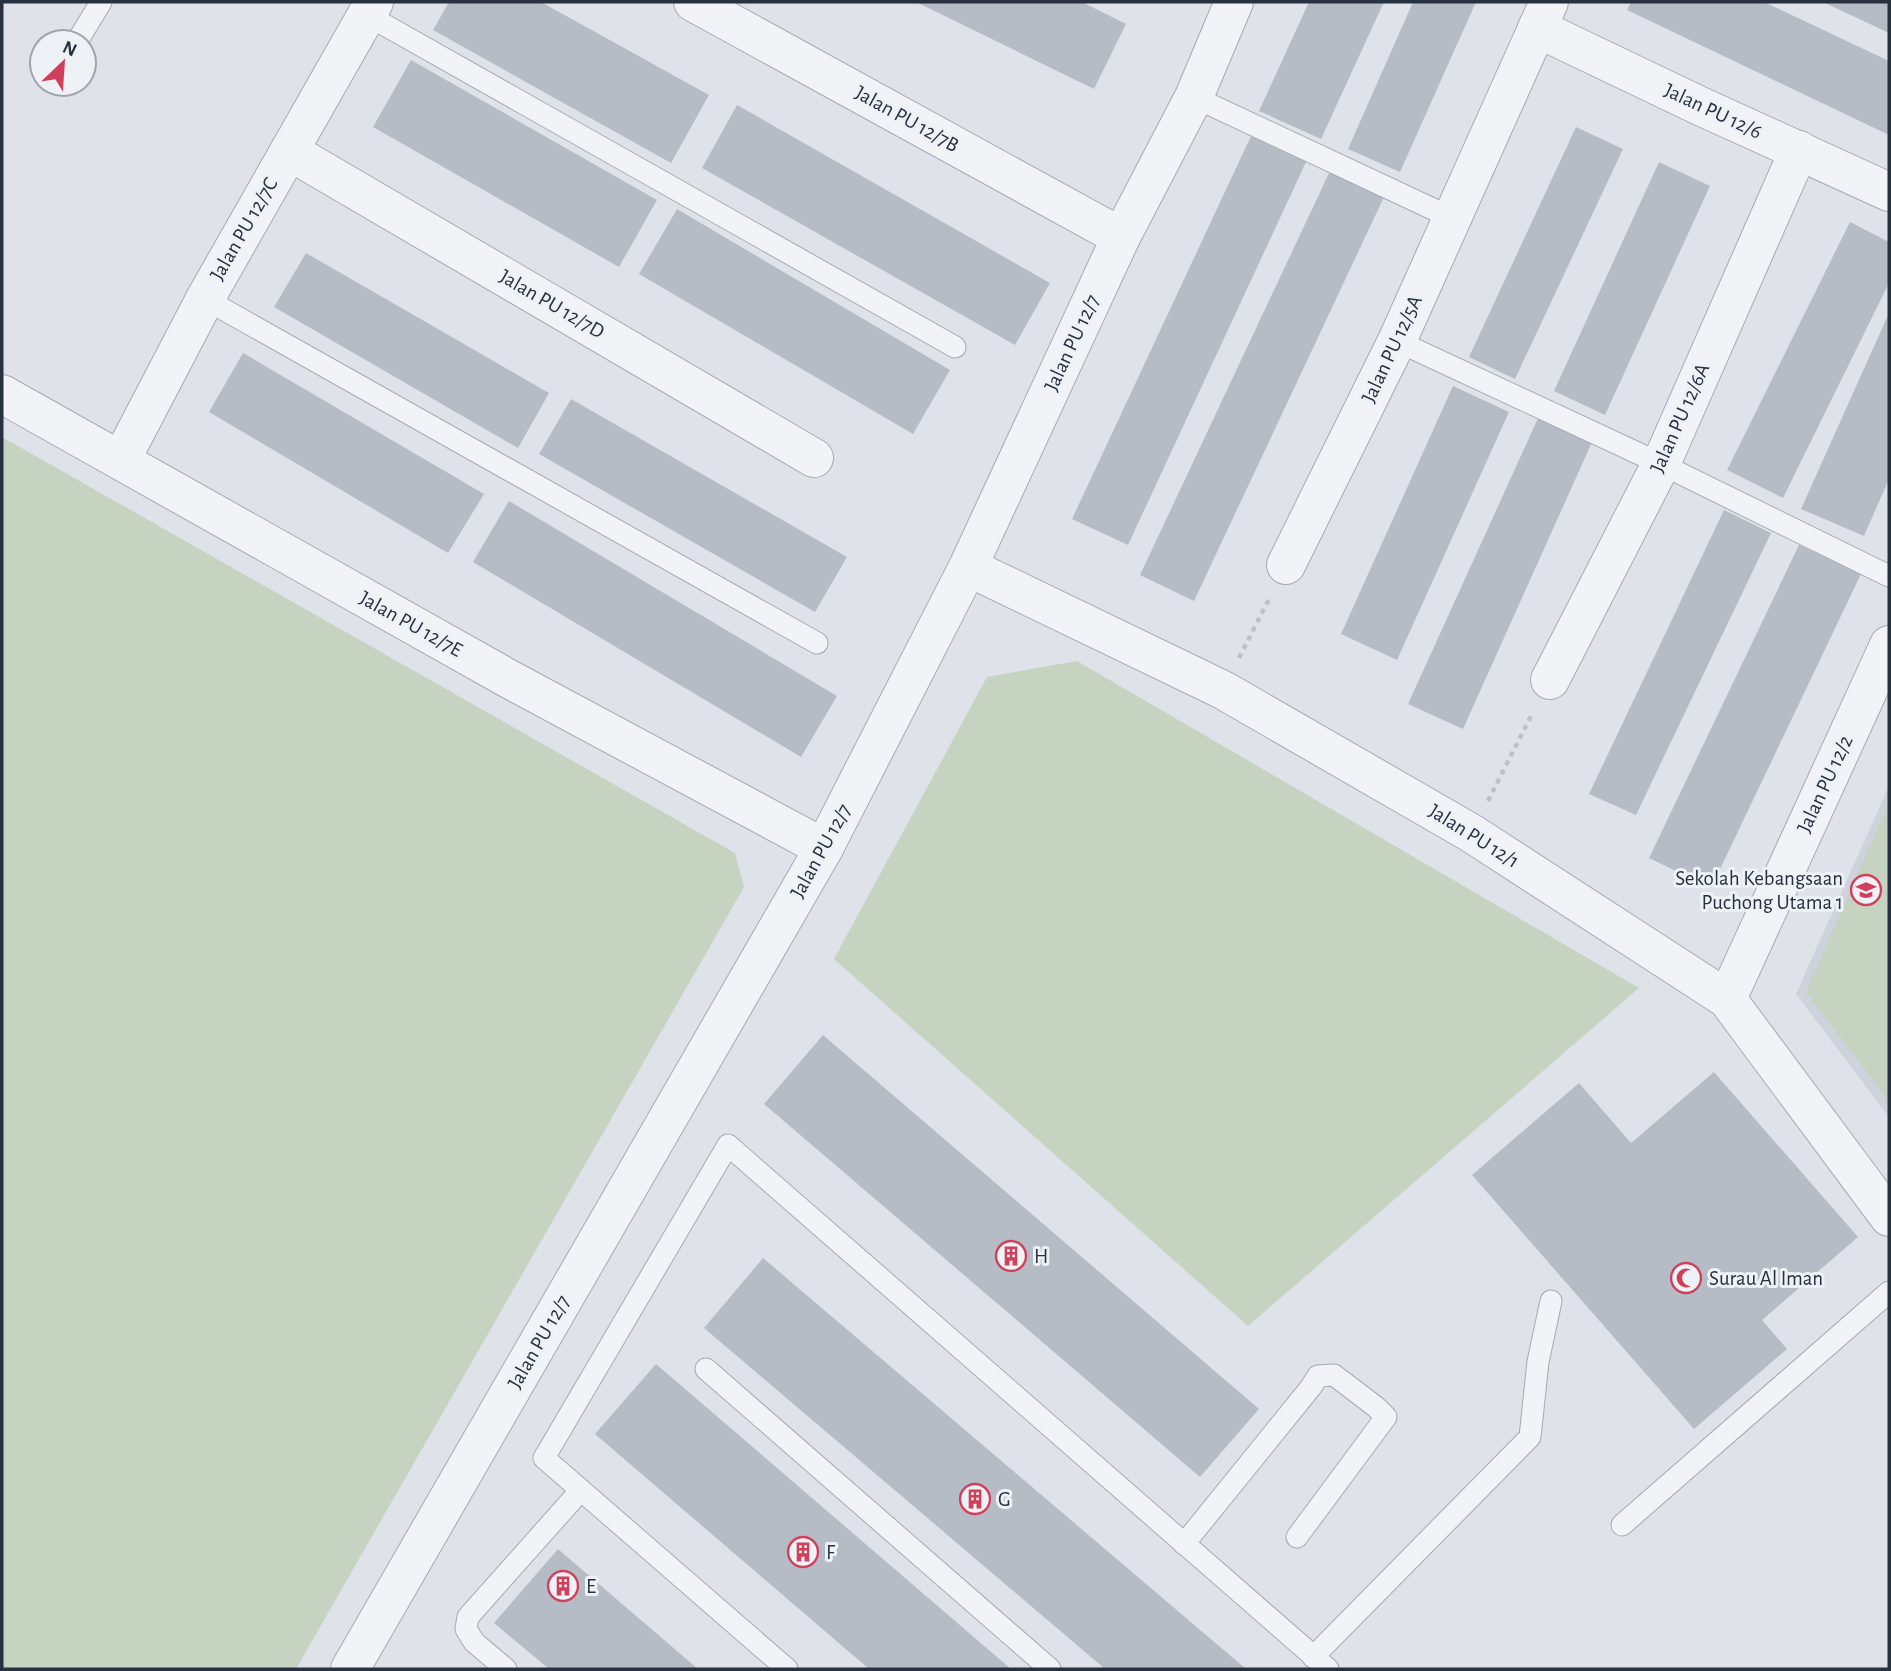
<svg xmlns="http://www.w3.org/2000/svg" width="1891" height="1671" viewBox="0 0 1891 1671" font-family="'Alegreya Sans',sans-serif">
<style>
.built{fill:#cdd2db}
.green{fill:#c5d3c0}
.building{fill:#b6bcc5}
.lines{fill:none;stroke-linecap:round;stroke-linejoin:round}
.service-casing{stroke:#a4aab3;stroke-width:23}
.minor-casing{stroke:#a4aab3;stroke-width:40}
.path{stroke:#bdc1c7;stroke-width:4.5;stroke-dasharray:5 5;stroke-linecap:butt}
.service{stroke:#f2f3f7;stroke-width:21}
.minor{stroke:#f2f3f7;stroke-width:38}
.labels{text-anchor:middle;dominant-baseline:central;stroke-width:6;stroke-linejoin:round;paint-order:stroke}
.street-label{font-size:21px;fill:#273140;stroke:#eef2f6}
.poi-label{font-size:21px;fill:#273140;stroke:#eef2f6;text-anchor:start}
</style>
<rect width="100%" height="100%" fill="#dfe3e9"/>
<polygon class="built" points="1889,786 1889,1117 1796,994"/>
<g class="green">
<polygon points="2,437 735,853 744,887 296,1669 2,1669"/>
<polygon points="1077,661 1639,988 1248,1326 834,959 987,677"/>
<polygon points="1889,803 1889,1101 1806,992"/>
</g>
<g class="building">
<polygon points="449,2 541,2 709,95 671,163 433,30"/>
<polygon points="916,2 1082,2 1126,24 1094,89"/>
<polygon points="1309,2 1384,2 1321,139 1259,111"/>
<polygon points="1413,2 1476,2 1400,172 1348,149"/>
<polygon points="1631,2 1764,2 1889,61 1889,135 1627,10"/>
<polygon points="1823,2 1889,2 1889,33"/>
<polygon points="411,60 657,200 619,267 373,127"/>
<polygon points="737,105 1050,283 1015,345 702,168"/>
<polygon points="1576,127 1623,149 1515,379 1469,357"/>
<polygon points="1251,136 1306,162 1128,545 1072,519"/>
<polygon points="1659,162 1710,186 1605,415 1554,391"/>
<polygon points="1330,171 1384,197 1194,601 1140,575"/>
<polygon points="677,209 950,370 913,434 639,274"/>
<polygon points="1850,222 1889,242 1889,283 1783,498 1727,470"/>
<polygon points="306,253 549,393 518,448 274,307"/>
<polygon points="1889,313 1889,479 1864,536 1801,509"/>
<polygon points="243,353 484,494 448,553 209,412"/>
<polygon points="1453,386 1509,412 1397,660 1341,634"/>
<polygon points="571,399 847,557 815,612 539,454"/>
<polygon points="1539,416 1593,440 1463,729 1408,704"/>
<polygon points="509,501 837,696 801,757 473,562"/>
<polygon points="1724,510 1771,533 1636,815 1589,794"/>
<polygon points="1799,545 1861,574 1711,888 1649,858"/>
<polygon points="823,1035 1259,1409 1200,1477 764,1104"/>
<polygon points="1714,1072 1858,1237 1762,1320 1787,1349 1694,1429 1472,1175 1579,1083 1631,1143"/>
<polygon points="763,1258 1246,1669 1105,1669 704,1328"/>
<polygon points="656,1364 1011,1669 869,1669 595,1434"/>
<polygon points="558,1549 698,1669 549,1669 494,1623"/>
</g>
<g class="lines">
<g class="service-casing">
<g id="service">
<polyline points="367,15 955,347"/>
<polyline points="78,40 101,2"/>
<polyline points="1194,97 1452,218"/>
<polyline points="205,299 817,643"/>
<polyline points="1397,341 1661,464 1889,576"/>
<polyline points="706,1369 1050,1669"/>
<polyline points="1622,1525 1889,1292"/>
<polyline points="1184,1544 1311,1387 1318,1376 1334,1375 1376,1407 1386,1417 1297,1537"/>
<polyline points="1313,1657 1530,1437 1538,1362 1551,1301"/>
<polyline points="506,1669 474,1642 466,1629 468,1617 581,1490"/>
<polyline points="787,1669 544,1458 728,1145 1328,1669"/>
</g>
</g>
<g class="minor-casing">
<g id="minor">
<polyline points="693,2 1121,237"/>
<polyline points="1537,28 1700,106 1889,192"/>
<polyline points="289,151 814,458"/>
<polyline points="2,394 509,679 824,848"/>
<polyline points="121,460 205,299 374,2"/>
<polyline points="1286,565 1397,341 1549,2"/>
<polyline points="968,567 1223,690 1471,833 1727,999 1889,1217"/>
<polyline points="1550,680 1661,464 1799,150"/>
<polyline points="1727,999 1889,645"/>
<polyline points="350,1669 824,848 968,567 1121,237 1194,97 1234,2"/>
</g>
</g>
<g class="path">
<polyline points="1239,658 1270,597"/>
<polyline points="1488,801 1533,712"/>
</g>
<use href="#service" class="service"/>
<use href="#minor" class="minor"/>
</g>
<defs>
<g id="school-ring" transform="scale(1.575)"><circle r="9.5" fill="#eef2f6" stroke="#d1405a" stroke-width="1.5"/><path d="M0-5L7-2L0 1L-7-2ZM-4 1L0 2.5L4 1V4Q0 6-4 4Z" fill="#d1405a"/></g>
<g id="building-ring" transform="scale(1.575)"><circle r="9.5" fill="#eef2f6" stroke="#d1405a" stroke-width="1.5"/><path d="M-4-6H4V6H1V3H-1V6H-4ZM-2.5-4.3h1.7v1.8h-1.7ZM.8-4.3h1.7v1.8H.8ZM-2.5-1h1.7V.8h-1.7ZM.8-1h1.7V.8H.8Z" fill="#d1405a"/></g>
<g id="mosque-ring" transform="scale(1.575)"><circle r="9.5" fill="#eef2f6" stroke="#d1405a" stroke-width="1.5"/><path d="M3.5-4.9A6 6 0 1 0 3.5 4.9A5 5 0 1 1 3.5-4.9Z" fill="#d1405a"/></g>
</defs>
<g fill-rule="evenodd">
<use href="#school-ring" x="1866" y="890"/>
<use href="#building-ring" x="1011" y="1256"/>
<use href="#mosque-ring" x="1686" y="1278"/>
<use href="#building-ring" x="975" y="1499"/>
<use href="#building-ring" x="803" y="1552"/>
<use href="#building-ring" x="563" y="1586"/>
</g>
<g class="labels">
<g class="street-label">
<text transform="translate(1713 111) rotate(25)">Jalan PU 12/6</text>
<text transform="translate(907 119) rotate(29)">Jalan PU 12/7B</text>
<text transform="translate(244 229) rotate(-60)">Jalan PU 12/7C</text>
<text transform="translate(552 304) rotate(30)">Jalan PU 12/7D</text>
<text transform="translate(1072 343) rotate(-65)">Jalan PU 12/7</text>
<text transform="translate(1392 349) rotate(-65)">Jalan PU 12/5A</text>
<text transform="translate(1680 418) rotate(-66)">Jalan PU 12/6A</text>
<text transform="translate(411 624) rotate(29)">Jalan PU 12/7E</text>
<text transform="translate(1825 784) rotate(-65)">Jalan PU 12/2</text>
<text transform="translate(1474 836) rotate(32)">Jalan PU 12/1</text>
<text transform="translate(821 851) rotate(-61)">Jalan PU 12/7</text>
<text transform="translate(539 1342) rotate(-60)">Jalan PU 12/7</text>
</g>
<g class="poi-label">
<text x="1843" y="878" text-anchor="end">Sekolah Kebangsaan<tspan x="1843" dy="24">Puchong Utama 1</tspan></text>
<text x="1034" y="1256">H</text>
<text x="1709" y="1278">Surau Al Iman</text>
<text x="998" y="1499">G</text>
<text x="826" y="1552">F</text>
<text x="586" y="1586">E</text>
</g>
</g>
<rect width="1891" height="1671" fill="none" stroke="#273140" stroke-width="7"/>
<g transform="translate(63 63) rotate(25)"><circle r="33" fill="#eef2f6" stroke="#9ea5ad" stroke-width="2"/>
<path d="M0-5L12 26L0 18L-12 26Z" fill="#d1405a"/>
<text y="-10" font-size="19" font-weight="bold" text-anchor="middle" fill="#273140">N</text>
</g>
</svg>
